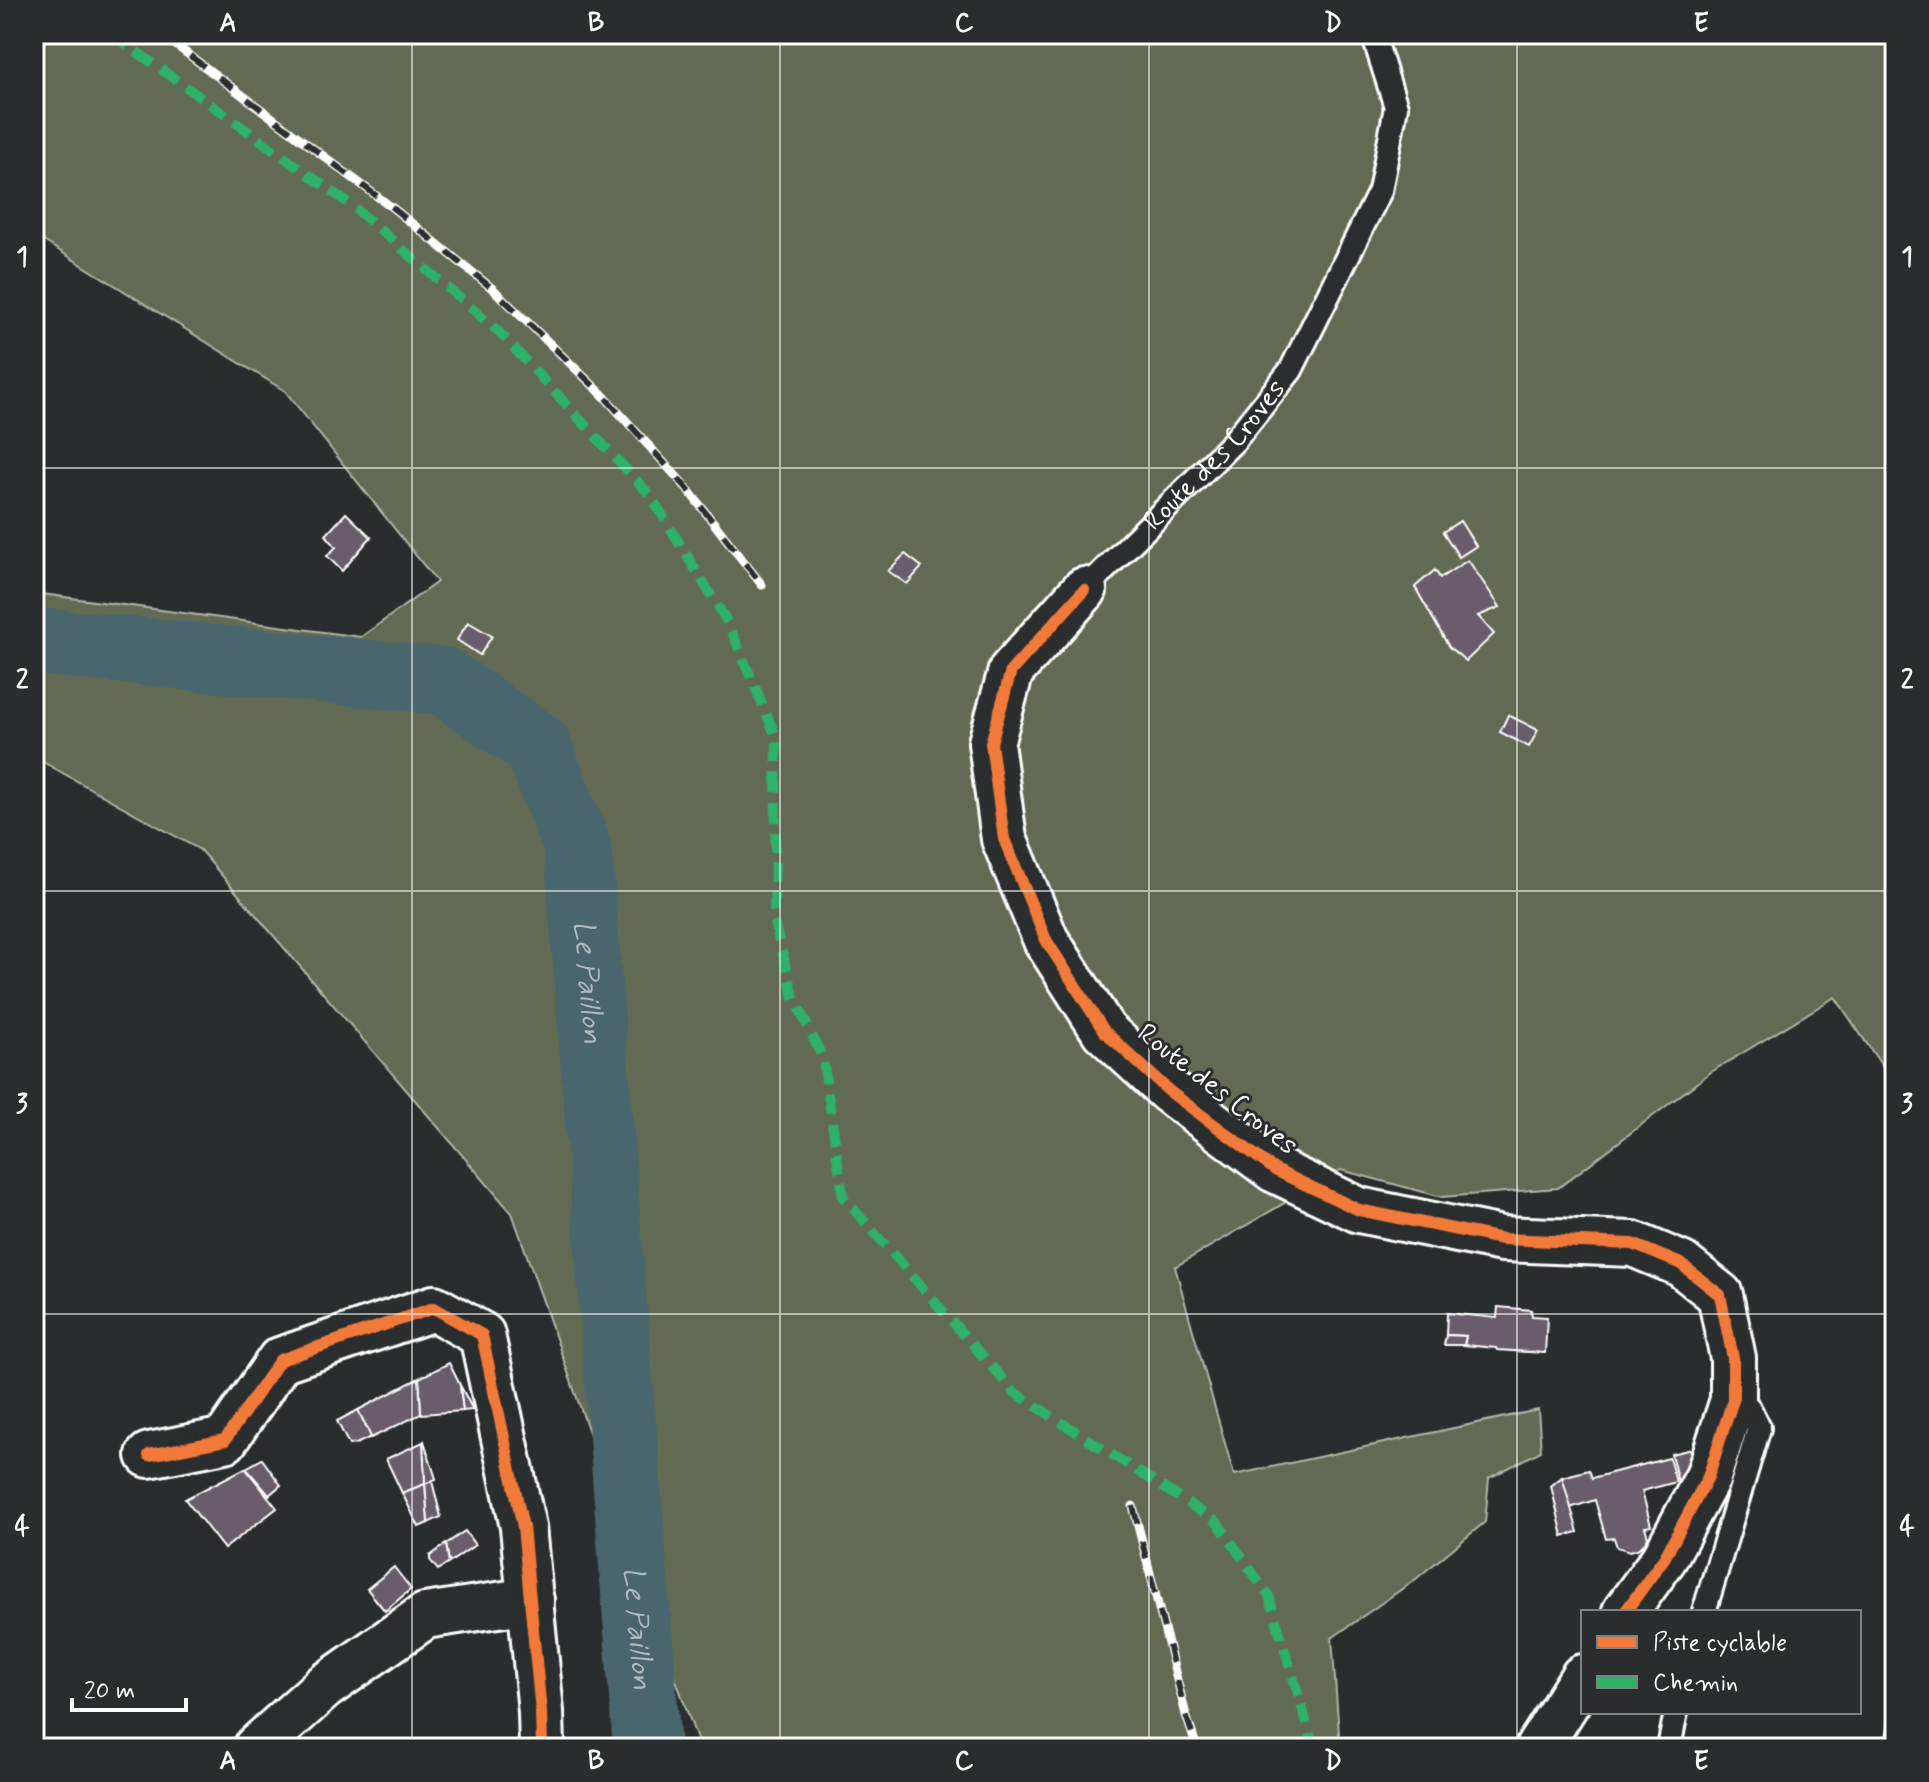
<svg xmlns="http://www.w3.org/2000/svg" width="1929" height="1782" viewBox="0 0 1929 1782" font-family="Mynerve,sans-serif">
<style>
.green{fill:#626b52;stroke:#b0b5a8;stroke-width:2}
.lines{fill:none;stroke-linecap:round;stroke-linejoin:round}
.river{stroke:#4a666e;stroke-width:68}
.building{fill:#695d6c;stroke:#fff;stroke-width:2}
.service-casing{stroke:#fff;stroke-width:28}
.minor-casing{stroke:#fff;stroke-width:50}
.service{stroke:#2a2d2e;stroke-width:22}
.minor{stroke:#2a2d2e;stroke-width:44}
.rail-casing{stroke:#fff;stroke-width:9}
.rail{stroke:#2a2d2e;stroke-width:6;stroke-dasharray:18;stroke-linecap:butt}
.quiet{stroke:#2db169;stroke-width:10;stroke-dasharray:20 10;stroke-linecap:butt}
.cycleway-casing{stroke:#2a2d2e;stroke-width:17}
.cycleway{stroke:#f17a3a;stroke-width:12}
.grid{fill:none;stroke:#fff;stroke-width:2;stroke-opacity:0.55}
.labels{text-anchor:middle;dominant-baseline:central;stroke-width:6;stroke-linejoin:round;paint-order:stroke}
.street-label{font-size:28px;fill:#fff;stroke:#2a2d2e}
.water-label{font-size:30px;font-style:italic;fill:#aebabe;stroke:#2a2d2e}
.neatline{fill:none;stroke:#fff;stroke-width:3}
.grid-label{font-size:26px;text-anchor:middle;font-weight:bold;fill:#fff}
</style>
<rect width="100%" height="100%" fill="#2a2d2e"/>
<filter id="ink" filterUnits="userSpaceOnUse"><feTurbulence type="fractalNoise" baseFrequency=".0125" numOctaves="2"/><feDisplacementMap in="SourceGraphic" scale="16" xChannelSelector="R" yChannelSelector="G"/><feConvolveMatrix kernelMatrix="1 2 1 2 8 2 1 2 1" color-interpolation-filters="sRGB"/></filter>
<g filter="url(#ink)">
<polygon class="green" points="34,34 1895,34 1895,1085 1835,997 1711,1072 1558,1188 1442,1197 1341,1170 1175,1267 1234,1475 1538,1410 1541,1451 1489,1478 1485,1522 1416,1579 1332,1638 1340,1748 700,1748 512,1213 200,850 34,757 34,593 361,637 437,582 285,391 34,235"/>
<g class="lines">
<path class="river" id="s1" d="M 34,641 L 443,681 L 537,745 L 578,849 L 647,1748"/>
</g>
<g class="building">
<polygon points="346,513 371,537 342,571 327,556 336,547 326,535"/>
<polygon points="1460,521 1476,546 1459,557 1443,532"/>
<polygon points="905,554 922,567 907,584 888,571"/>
<polygon points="1468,560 1500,607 1478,616 1494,634 1466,661 1449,647 1415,587 1435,570 1440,578"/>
<polygon points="468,622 492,636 480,655 457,640"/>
<polygon points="1508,715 1538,730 1529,747 1500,732"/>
<polygon points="1498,1307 1531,1310 1532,1316 1547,1317 1545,1353 1497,1350 1496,1348 1464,1345 1466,1336 1446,1335 1447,1313 1497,1318"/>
<polygon points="1446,1335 1466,1336 1464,1345 1444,1345"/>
<polygon points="449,1363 460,1385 463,1411 421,1414 419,1378"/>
<polygon points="419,1378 421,1414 371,1438 358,1410"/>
<polygon points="460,1385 473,1410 463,1411"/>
<polygon points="358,1410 371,1437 356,1444 349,1445 337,1421"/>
<polygon points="424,1441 436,1479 425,1484 423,1442"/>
<polygon points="423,1442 425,1484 402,1493 386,1459"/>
<polygon points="1696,1448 1703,1475 1678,1482 1671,1454"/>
<polygon points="1669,1458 1676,1482 1642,1491 1651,1526 1645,1527 1648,1537 1643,1545 1637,1549 1630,1551 1617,1547 1614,1538 1606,1539 1595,1500 1570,1508 1562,1477 1589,1470 1592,1478"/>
<polygon points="262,1459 281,1485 269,1495 246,1468"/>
<polygon points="245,1468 277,1508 224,1549 185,1499"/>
<polygon points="1562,1477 1578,1532 1563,1536 1551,1486"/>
<polygon points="432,1481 441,1517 428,1523 425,1484"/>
<polygon points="425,1484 428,1523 419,1527 402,1493"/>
<polygon points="465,1531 475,1545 449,1563 446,1544"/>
<polygon points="446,1544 449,1563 438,1570 430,1560 430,1556"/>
<polygon points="394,1567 411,1589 385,1611 367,1589"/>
<polygon points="1895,1691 1895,1748 1884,1748"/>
</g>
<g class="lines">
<g class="service-casing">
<g id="service">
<path id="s2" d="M 1084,590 L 1234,441 L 1291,370 L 1380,191 L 1396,107 L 1373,34"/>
<polyline points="1704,1612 1759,1428 1749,1408 1733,1400"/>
<polyline points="1669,1748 1676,1712"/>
</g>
</g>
<g class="minor-casing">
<g id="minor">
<polyline points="1084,590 1011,671 991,743 1004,839 1046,940 1104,1031 1169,1091 1275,1170 1359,1210 1502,1239 1633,1244 1681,1264 1720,1295 1733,1358 1733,1400 1708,1477 1665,1557 1625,1612"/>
<polyline points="149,1455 225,1440 280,1360 434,1308 482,1335 523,1527 541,1712 542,1748"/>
<polyline points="256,1748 324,1687 425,1616 531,1600"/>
<polyline points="1538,1748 1583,1677"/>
</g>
</g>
<use href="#service" class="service"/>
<use href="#minor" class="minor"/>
<g class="rail-casing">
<g id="rail">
<polyline points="161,34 394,209 493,289 603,395 685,486 762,585"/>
<polyline points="1133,1506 1186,1715 1197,1748"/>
</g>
</g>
<use href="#rail" class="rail"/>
<polyline class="quiet" points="112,34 351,205 498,331 650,495 728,623 777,739 774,922 794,997 823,1059 843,1197 1014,1392 1217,1522 1269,1596 1314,1748"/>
<g class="cycleway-casing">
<g id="cycleway">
<polyline points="1084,590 1011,671 991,743 1004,839 1046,940 1104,1031 1169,1091 1275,1170 1359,1210 1502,1239 1633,1244 1681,1264 1720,1295 1733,1358 1733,1400 1708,1477 1665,1557 1625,1612"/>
<polyline points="149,1455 225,1440 280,1360 434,1308 482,1335 523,1527 541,1712 542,1748"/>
</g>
</g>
<use href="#cycleway" class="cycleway"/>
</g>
</g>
<path class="grid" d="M 412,34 L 412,1748M 780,34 L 780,1748M 1149,34 L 1149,1748M 1517,34 L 1517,1748M 34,468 L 1895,468M 34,891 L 1895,891M 34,1314 L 1895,1314"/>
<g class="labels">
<g class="street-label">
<text stroke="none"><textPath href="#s2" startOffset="188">Route des Croves</textPath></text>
<text transform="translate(1217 1090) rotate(38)">Route des Croves</text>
</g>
<g class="water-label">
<text stroke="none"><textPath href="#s1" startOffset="770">Le Paillon</textPath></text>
<text stroke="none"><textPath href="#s1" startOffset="1418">Le Paillon</textPath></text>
</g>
</g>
<rect width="1929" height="1782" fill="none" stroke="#2a2d2e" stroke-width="88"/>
<rect x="1581" y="1610" width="280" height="104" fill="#2a2d2e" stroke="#7f8182" stroke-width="2"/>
<rect x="1597" y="1636" width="40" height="12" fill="#f17a3a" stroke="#7f8182" stroke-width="2"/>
<text x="1653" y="1650" font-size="24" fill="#ffffff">Piste cyclable</text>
<rect x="1597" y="1676" width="40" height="12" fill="#2db169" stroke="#7f8182" stroke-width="2"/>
<text x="1653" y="1690" font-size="24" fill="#ffffff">Chemin</text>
<path d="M72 1698v12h114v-12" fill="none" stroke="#ffffff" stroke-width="4"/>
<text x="84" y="1698" font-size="24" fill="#ffffff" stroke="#2a2d2e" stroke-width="6" paint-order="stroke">20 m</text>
<rect x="44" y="44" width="1841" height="1694" class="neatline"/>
<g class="grid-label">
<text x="228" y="31">A</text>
<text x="596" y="31">B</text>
<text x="964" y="31">C</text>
<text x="1333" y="31">D</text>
<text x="1701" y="31">E</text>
<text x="22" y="265">1</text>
<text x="1907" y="265">1</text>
<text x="22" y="688">2</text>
<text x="1907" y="688">2</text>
<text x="22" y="1112">3</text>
<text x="1907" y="1112">3</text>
<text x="22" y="1535">4</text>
<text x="1907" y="1535">4</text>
<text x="228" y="1769">A</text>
<text x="596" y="1769">B</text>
<text x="964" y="1769">C</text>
<text x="1333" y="1769">D</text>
<text x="1701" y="1769">E</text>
</g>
</svg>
